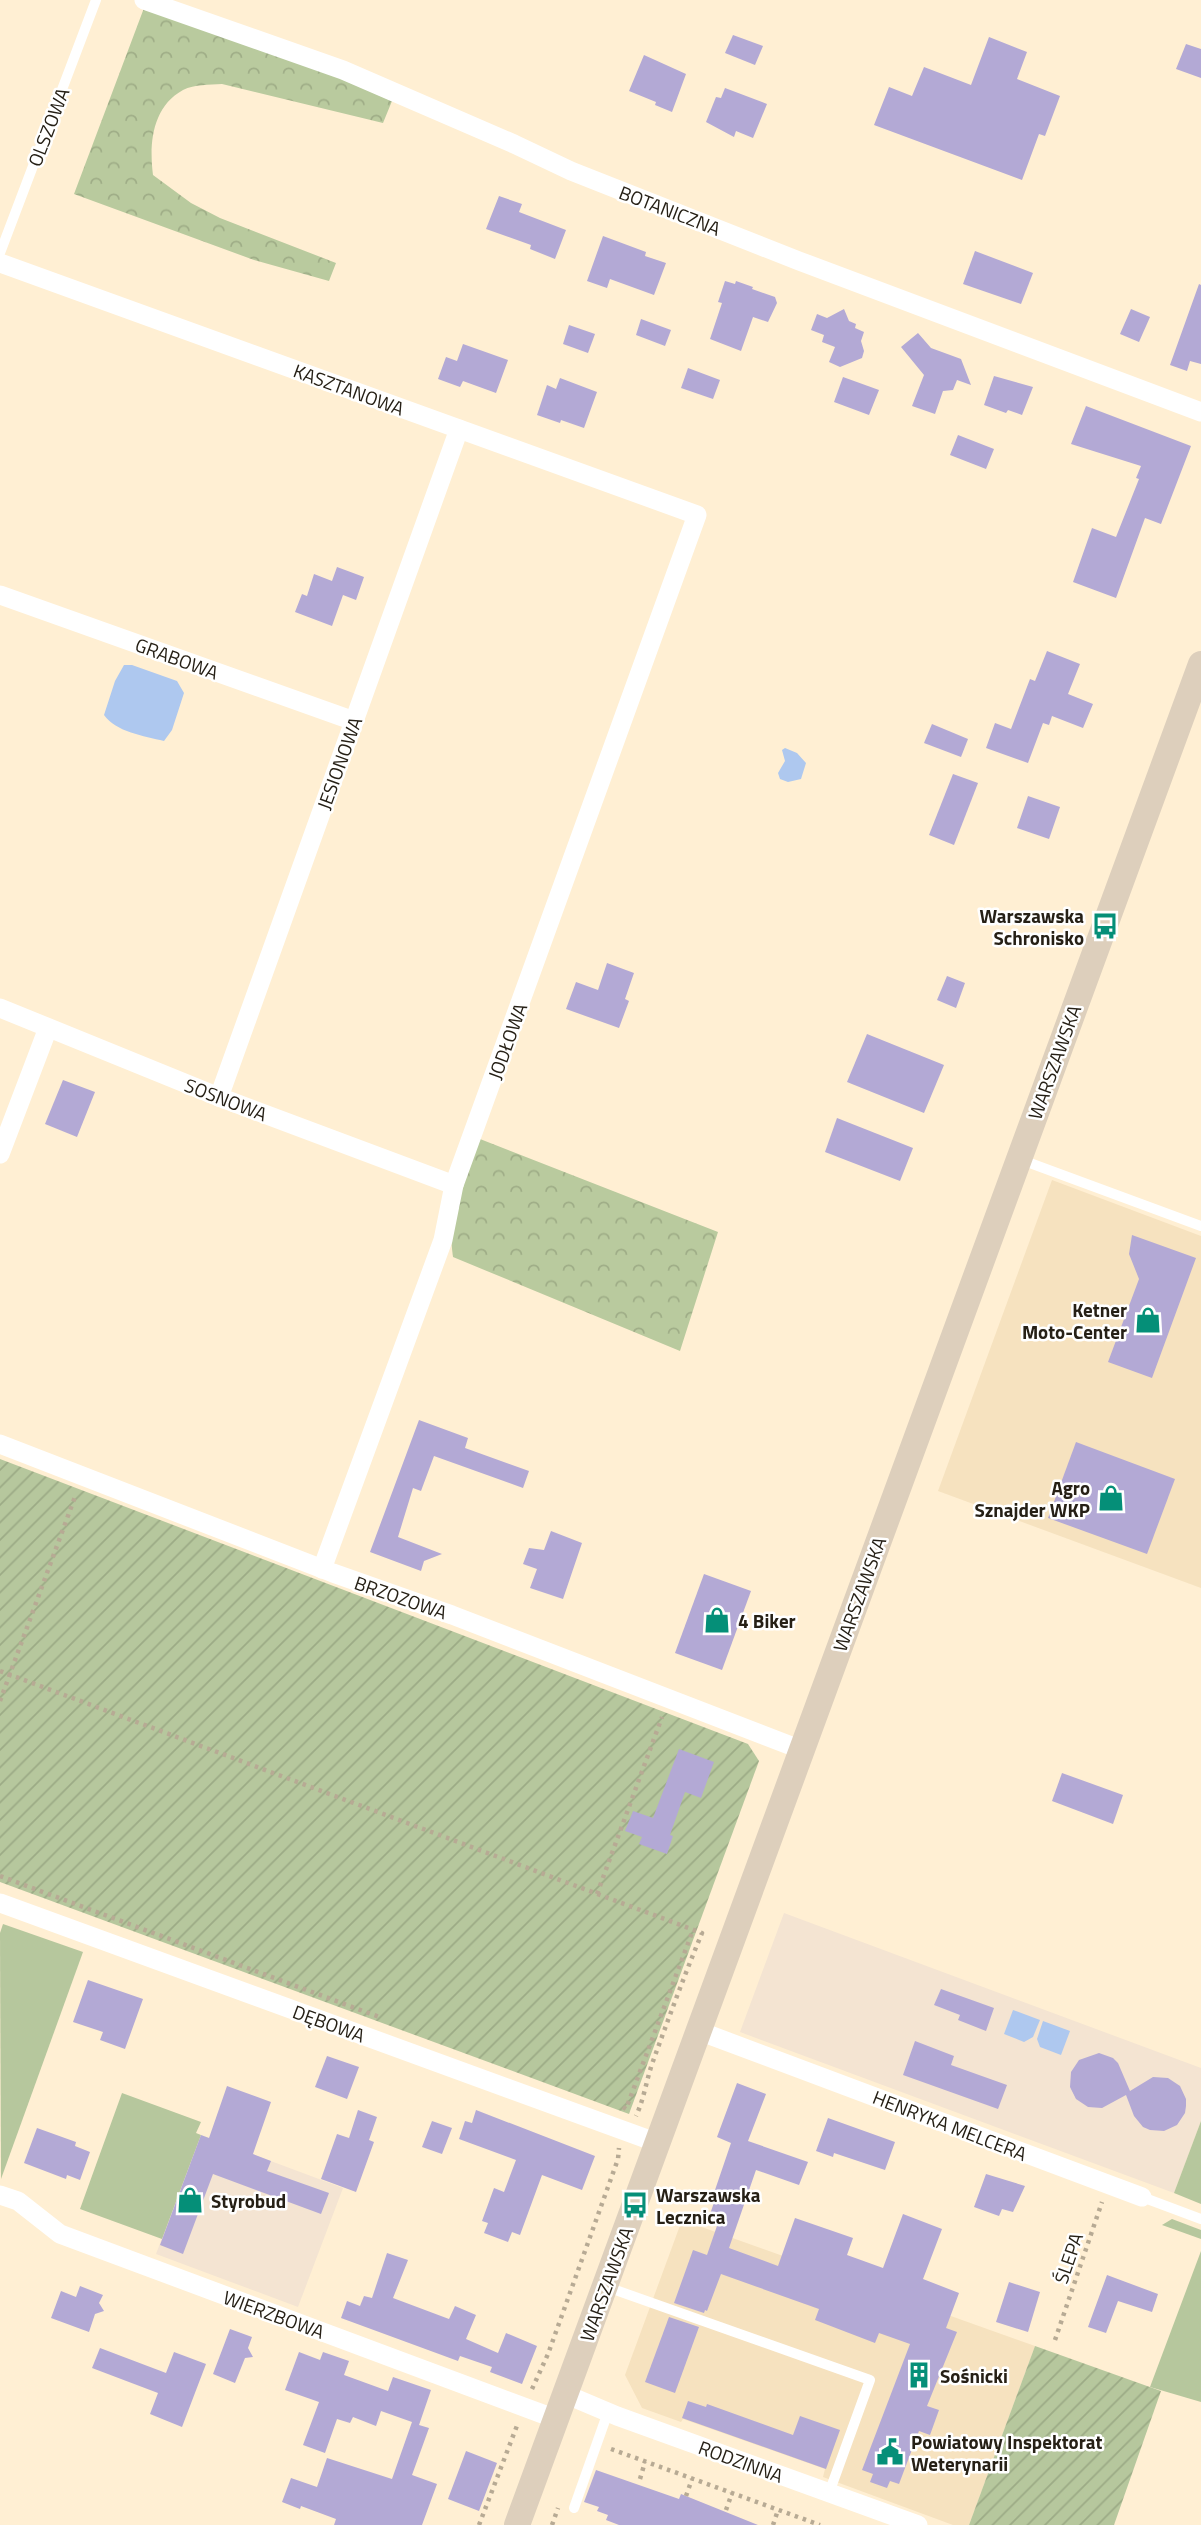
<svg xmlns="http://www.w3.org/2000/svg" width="1201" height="2525" viewBox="0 0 1201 2525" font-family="'Titillium Web',sans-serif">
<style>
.built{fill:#f6e2bf}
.industrial{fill:#f4e4d2}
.grass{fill:#b6c79d}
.forest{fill:url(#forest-crowns)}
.garden{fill:url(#garden-furrows)}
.water{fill:#aec8ef}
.building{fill:#b3a9d5}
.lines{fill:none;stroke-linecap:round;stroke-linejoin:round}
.path{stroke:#b7aa94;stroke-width:4.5;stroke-dasharray:3.5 5;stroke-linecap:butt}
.service{stroke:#fff;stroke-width:10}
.minor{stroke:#fff;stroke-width:19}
.secondary{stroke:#ddcfbc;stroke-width:26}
.labels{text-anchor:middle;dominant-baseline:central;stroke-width:5;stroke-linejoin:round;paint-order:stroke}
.street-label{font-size:19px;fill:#262016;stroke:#fff}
.poi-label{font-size:19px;font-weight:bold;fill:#262016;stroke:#fff;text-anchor:start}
</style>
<defs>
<pattern id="forest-crowns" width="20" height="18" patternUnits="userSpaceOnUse" patternTransform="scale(1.75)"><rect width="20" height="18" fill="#b9ca9e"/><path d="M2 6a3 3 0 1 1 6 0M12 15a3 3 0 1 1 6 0" fill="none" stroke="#9fad87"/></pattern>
<pattern id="garden-furrows" width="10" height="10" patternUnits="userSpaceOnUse" patternTransform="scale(1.75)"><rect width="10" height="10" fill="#b6c79d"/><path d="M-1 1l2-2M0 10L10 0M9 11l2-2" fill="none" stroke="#9cab86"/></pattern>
</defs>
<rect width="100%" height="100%" fill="#ffefd3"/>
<g class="built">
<polygon points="1052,1180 1201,1236 1201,1588 938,1491"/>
<polygon points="682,2220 1035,2346 969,2525 953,2525 823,2477 825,2469 683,2419 681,2422 642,2408 625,2375"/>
</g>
<g class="industrial">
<polygon points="784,1913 1201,2068 1201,2121 1174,2193 740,2032"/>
<polygon points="201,2135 343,2188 298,2307 156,2254"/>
</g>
<g class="grass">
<polygon points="3,1924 83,1952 1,2179 0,1933"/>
<polygon points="122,2093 201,2122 196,2133 201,2135 162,2239 80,2209"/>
<polygon points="1201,2121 1201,2204 1174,2193"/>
<polygon points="1172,2219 1201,2230 1201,2239 1162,2225"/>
<polygon points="1201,2251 1201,2402 1150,2387"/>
</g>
<g class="forest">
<path d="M 144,8 L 340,78 L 392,101 L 383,123 L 222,84 C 209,85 195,84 183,90 C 152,107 149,144 153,175 L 191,203 L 220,218 L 336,263 L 329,281 L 254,260 L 74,194 Z"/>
<path d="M 480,1139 L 718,1232 L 680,1351 L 453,1257 C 446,1206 460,1184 480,1139 Z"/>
</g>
<g class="garden">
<polygon points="0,1459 748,1744 759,1761 629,2114 0,1882"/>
<polygon points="1035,2346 1161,2391 1114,2525 969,2525"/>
</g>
<g class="water">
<path d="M 124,665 L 132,665 L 177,681 L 184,693 L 172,730 L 164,741 C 144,736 116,732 104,715 L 115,681 Z"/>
<polygon points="785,748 797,753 806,763 801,779 788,782 780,779 778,773 785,761 782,750"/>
<polygon points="1013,2010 1040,2020 1033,2037 1024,2042 1004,2034"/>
<polygon points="1043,2021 1070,2031 1061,2055 1040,2047 1037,2039"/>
</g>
<g class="building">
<polygon points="733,35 763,46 755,65 725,53"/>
<polygon points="989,37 1027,52 1017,79 1060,96 1045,136 1039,134 1022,180 874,125 889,87 912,96 924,67 971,85"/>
<polygon points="1186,44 1201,49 1201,78 1176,69"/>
<polygon points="644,55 686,74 672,112 655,105 656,102 629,91"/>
<polygon points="725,88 767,104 753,138 736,131 734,137 706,122 716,97 721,98"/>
<polygon points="499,196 522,204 519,212 566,230 555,259 530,249 531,245 486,229"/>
<polygon points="603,236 646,252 645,256 666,263 654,295 610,279 607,288 587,281"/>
<polygon points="975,251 1033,273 1021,304 963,284"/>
<polygon points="725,281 735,284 736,281 753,287 752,289 775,297 777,303 768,322 753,317 741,351 710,339 722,303 718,302"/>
<polygon points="1199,284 1201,285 1201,364 1190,361 1187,371 1170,365"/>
<polygon points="844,309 849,321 856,324 855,328 864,332 861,341 864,351 862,358 840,367 829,362 835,347 822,342 824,335 811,330 817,314 827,318"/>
<polygon points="1131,309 1150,317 1139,342 1120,334"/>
<polygon points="641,319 671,330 665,346 636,335"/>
<polygon points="569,325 595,334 588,353 563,344"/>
<polygon points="918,333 931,348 961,359 971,385 957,380 953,390 943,391 935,414 912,406 924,375 901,347"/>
<polygon points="463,344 508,360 496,393 463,381 460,387 438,379 446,357 457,361"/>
<polygon points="688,368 720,380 713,399 681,388"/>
<polygon points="994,376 1033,387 1022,415 1008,410 1006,413 984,405"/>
<polygon points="843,377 879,390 869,415 834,402"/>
<polygon points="560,378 597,392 584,428 561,420 560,423 537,415 547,385 556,389"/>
<polygon points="1086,406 1191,446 1161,524 1145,518 1116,598 1073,582 1092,528 1116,537 1139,479 1136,478 1141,466 1071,444"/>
<polygon points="958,435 994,449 986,469 950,455"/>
<polygon points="337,567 364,577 356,600 343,595 332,626 295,612 302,594 307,596 314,574 332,581"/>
<polygon points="1047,651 1080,664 1068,694 1093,704 1083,728 1052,716 1049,725 1043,723 1028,763 986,748 995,723 1011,729 1030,679 1035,681"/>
<polygon points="932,724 968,739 961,757 924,743"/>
<polygon points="953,774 978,783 954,845 929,835"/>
<polygon points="1028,796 1060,807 1049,839 1017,828"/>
<polygon points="607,963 634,973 625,999 629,1001 619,1028 566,1009 576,982 598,990"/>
<polygon points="947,976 965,983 956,1008 937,1000"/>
<polygon points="867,1034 944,1065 924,1113 847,1082"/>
<polygon points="63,1080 95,1092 77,1137 45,1124"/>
<polygon points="837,1118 913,1148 900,1181 825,1152"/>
<polygon points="1132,1235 1196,1258 1152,1378 1108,1362 1139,1279 1129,1254"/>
<polygon points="419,1420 468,1438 465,1448 529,1471 523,1488 434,1456 421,1491 413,1488 398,1537 442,1554 424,1561 421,1571 370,1552"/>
<polygon points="1076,1442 1175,1479 1147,1554 1048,1518"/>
<polygon points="551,1531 582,1543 563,1599 530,1588 537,1569 523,1564 529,1548 544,1550"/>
<polygon points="704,1574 751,1591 722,1670 675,1653"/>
<polygon points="679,1749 714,1762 701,1798 685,1792 670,1835 673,1836 667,1854 639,1844 642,1837 625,1831 633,1811 653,1818"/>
<polygon points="1062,1773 1123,1795 1113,1824 1052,1801"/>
<polygon points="88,1980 143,1999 125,2049 100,2040 103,2032 73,2022"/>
<polygon points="941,1989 994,2008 986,2031 958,2020 960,2015 934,2005"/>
<polygon points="915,2041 954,2056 951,2065 1007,2085 998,2109 903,2075"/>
<polygon points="1099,2053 1113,2058 1118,2063 1130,2091 1153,2077 1168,2078 1180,2086 1186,2099 1186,2106 1185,2113 1177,2125 1164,2131 1150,2130 1143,2127 1134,2116 1126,2095 1102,2108 1088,2107 1076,2099 1070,2087 1071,2072 1079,2060"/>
<polygon points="327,2056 359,2067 347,2099 315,2087"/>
<polygon points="737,2083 766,2094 748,2141 808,2162 799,2185 756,2170 729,2248 778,2266 795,2218 853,2238 847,2255 883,2268 903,2214 942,2229 923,2279 959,2293 946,2328 957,2332 927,2406 939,2410 930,2435 919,2431 899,2484 890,2481 887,2488 870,2482 873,2474 862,2470 910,2344 879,2333 875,2343 815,2320 819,2309 721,2274 707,2311 705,2310 704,2313 674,2303 693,2250 707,2255 719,2220 709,2217 718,2191 715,2190 731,2143 717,2137"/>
<polygon points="227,2086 271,2102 253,2154 271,2161 267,2171 329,2193 321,2214 213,2174 183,2254 160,2245 201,2135 209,2138"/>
<polygon points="358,2110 377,2117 369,2140 374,2142 356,2192 321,2179 337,2134 349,2138"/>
<polygon points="476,2110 595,2156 582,2190 542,2175 520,2235 512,2232 508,2242 484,2233 488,2223 482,2221 494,2188 504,2192 516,2160 459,2139 465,2121 472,2123"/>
<polygon points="828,2118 895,2142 885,2170 834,2153 833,2157 816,2151"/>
<polygon points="432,2121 452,2128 442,2154 422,2147"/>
<polygon points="37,2128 76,2142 75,2146 90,2152 80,2180 67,2175 66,2179 24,2163"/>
<polygon points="986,2174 1025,2186 1013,2212 1002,2209 999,2216 974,2207"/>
<polygon points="387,2253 408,2260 393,2298 449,2319 455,2306 476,2315 466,2339 498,2353 506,2333 537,2346 522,2384 490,2372 492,2367 460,2356 458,2361 341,2318 347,2301 360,2306 364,2296 372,2298"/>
<polygon points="1107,2275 1158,2294 1152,2312 1118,2301 1106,2333 1088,2327"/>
<polygon points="1009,2282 1040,2292 1028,2332 996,2322"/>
<polygon points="80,2286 103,2295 99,2303 104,2311 95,2314 89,2332 51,2318 61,2291 76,2297"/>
<polygon points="669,2317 699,2327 675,2393 645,2382"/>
<polygon points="230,2329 252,2337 248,2348 253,2357 245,2358 235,2383 213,2374"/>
<polygon points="100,2348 166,2373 174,2352 206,2364 182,2427 150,2414 158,2393 92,2368"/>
<polygon points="299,2352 320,2360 323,2352 349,2361 344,2375 388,2391 393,2377 431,2390 419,2425 429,2428 412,2475 437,2484 422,2525 334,2525 336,2519 301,2506 300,2509 282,2502 291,2478 317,2487 327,2458 392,2479 412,2422 381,2411 376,2426 353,2417 350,2423 337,2419 325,2453 303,2445 319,2402 285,2390"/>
<polygon points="688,2401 706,2407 707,2404 793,2435 800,2416 840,2430 826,2469 682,2418"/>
<polygon points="466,2451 497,2463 479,2511 448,2499"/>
<polygon points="596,2470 679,2499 681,2494 758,2525 619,2525 606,2520 608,2515 597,2511 599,2507 584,2502"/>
</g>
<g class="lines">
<g class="path">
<path d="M 0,1671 L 702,1933 C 684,1976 668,2020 652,2064 C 646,2082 644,2099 636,2116"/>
<polyline points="0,1701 76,1494"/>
<polyline points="0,1876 382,2018"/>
<polyline points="597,1894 662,1717"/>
<polyline points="623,2107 626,2109 693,1930"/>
<polyline points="1055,2340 1102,2202"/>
<polyline points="532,2389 548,2354 618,2159 619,2148"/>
<polyline points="611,2449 820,2525"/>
<polyline points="640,2479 645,2462"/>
<polyline points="686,2496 692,2479"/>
<polyline points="726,2510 732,2493"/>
<polyline points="479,2525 518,2423"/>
<polyline points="552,2525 558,2508"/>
<polyline points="773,2525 778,2510"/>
</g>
<g class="service">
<polyline points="0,253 96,0"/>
<polyline points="1019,1159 1201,1226"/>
<polyline points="1142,2197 1201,2219"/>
<polyline points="607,2287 870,2380 829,2493"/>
<polyline points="574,2508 608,2412"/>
</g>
<g class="minor">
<polyline points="144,0 343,70 514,144 571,171 799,261 1201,412"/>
<polyline points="0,263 697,515 454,1185 443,1240 322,1569"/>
<polyline points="0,595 354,721"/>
<polyline points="0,1008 219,1097 454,1185"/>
<polyline points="219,1097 459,429"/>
<polyline points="0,1154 48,1028"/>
<polyline points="0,1444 333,1573 452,1615 802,1750"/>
<polyline points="0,1903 658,2143"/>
<polyline points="699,2031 1142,2197"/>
<polyline points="0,2195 18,2201 60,2234 556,2419"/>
<polyline points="565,2394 617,2416 918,2525"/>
</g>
<polyline class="secondary" points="517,2525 1201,664"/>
</g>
<defs>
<g id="bus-bare" transform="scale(2.1)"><path d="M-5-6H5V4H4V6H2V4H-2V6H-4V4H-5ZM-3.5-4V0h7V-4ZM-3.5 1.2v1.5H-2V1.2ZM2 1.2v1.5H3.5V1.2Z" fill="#058f78" stroke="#fff" stroke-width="2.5" paint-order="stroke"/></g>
<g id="shop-bare" transform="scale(2.1)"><path d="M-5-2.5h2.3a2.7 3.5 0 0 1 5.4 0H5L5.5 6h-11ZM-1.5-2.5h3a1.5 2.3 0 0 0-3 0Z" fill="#058f78" stroke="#fff" stroke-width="2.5" paint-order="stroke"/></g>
<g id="building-bare" transform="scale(2.1)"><path d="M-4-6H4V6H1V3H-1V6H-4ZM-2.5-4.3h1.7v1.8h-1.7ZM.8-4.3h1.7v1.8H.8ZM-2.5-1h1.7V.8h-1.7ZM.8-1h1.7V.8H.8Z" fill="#058f78" stroke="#fff" stroke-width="2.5" paint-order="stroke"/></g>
<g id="civic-bare" transform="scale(2.1)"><path d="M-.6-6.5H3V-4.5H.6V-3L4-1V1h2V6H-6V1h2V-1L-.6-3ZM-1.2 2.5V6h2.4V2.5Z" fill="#058f78" stroke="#fff" stroke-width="2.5" paint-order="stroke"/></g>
</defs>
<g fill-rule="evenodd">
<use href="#bus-bare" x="1105" y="926"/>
<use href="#shop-bare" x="1148" y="1320"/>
<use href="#shop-bare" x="1111" y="1498"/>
<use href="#shop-bare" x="717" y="1620"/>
<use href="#shop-bare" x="190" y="2200"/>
<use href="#bus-bare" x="635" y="2205"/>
<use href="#building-bare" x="919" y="2375"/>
<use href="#civic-bare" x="890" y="2452"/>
</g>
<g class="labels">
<g class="street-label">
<text transform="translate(48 127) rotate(-69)">OLSZOWA</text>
<text transform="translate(670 210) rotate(21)">BOTANICZNA</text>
<text transform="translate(349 389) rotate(20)">KASZTANOWA</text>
<text transform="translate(177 658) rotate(20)">GRABOWA</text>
<text transform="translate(339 763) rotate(-70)">JESIONOWA</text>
<text transform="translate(507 1041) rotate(-70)">JODŁOWA</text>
<text transform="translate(1054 1062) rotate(-70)">WARSZAWSKA</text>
<text transform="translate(226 1099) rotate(21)">SOSNOWA</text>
<text transform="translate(859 1594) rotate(-70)">WARSZAWSKA</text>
<text transform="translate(401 1597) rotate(19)">BRZOZOWA</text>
<text transform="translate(329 2023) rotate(20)">DĘBOWA</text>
<text transform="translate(950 2125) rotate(21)">HENRYKA MELCERA</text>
<text transform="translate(1068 2258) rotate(-71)">ŚLEPA</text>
<text transform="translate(606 2284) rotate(-70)">WARSZAWSKA</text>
<text transform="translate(274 2314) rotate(20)">WIERZBOWA</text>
<text transform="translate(741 2461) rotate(20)">RODZINNA</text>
</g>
<g class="poi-label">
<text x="1084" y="915" text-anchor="end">Warszawska<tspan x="1084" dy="22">Schronisko</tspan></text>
<text x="1127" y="1309" text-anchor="end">Ketner<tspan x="1127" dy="22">Moto-Center</tspan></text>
<text x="1090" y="1487" text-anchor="end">Agro<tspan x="1090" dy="22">Sznajder WKP</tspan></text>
<text x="738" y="1620">4 Biker</text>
<text x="656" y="2194">Warszawska<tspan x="656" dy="22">Lecznica</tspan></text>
<text x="211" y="2200">Styrobud</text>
<text x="940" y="2375">Sośnicki</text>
<text x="911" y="2441">Powiatowy Inspektorat<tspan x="911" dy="22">Weterynarii</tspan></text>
</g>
</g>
</svg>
